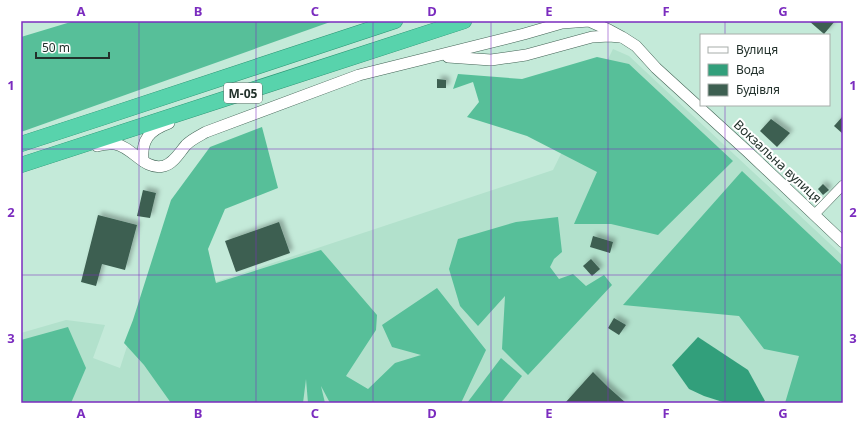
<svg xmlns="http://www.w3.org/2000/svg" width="864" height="424" viewBox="0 0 864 424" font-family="'Noto Sans',sans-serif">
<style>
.built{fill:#b2e1cc}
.forest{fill:#57bf99}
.water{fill:#329f7b}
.building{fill:#3d5f51;filter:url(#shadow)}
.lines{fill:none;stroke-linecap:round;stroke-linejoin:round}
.minor-casing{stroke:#426355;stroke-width:10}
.tertiary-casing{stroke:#426355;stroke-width:12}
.trunk-casing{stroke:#2a9372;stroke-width:16}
.minor{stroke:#fff;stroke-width:9}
.tertiary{stroke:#fff;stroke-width:11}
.trunk{stroke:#58d3ac;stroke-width:15}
.grid{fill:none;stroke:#7b2cbf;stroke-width:1;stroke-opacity:0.55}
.labels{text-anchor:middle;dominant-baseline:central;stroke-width:4;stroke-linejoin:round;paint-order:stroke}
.shield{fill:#fff;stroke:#646f6b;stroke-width:1}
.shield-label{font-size:12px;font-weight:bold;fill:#22312b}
.street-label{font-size:13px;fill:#22312b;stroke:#fff}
.neatline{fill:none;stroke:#7b2cbf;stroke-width:1.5}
.grid-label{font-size:13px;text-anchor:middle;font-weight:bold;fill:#7b2cbf}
</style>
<defs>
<filter id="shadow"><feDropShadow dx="3.5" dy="-3.5" stdDeviation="2" flood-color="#0004"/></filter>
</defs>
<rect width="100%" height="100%" fill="#c4ead9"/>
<polygon class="built" points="613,49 629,56 843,256 843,403 21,403 21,333 66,320 105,325 93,358 120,368 132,331 200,287 553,170"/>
<g class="forest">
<polygon points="74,21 333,21 21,132 21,37"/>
<polygon points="597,57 629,64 733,161 658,235 611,224 574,224 597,172 527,136 467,117 479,102 473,82 453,89 458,74 522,79"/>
<polygon points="262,127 278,188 225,209 208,249 216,283 321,250 377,315 376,330 346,376 368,389 395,363 421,355 392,347 382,325 437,288 486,350 461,403 330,403 321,386 325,403 308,403 306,379 303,403 171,403 144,365 124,343 133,320 171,200 210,147"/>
<polygon points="742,171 843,266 843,403 785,403 799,356 764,349 739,316 623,305"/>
<polygon points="558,217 562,252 554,259 550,267 559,279 573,274 586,286 604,275 612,285 528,375 502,349 505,296 478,326 460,306 449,269 458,239 516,222"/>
<polygon points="68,327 86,368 71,403 21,403 21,340"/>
<polygon points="501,358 522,376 501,403 467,403"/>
</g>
<polygon class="water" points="698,337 748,370 765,401 762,403 726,403 704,396 689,389 672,365"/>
<g class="building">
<polygon points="809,21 835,21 824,34"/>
<polygon points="437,79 446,80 446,88 437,88"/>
<polygon points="843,116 843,134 834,126"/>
<polygon points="771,119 790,133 777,147 760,131"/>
<polygon points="823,184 829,190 823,195 818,189"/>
<polygon points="143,190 156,193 150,218 137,216"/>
<polygon points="98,215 137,225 125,270 102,264 96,286 81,282"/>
<polygon points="279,222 290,253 236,272 225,241"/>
<polygon points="593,236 613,242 610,253 590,247"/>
<polygon points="591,259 600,269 592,276 583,266"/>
<polygon points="614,318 626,325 619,335 608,328"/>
<polygon points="593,372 608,387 626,403 565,403"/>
</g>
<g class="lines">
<g class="minor-casing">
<polyline id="minor" points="814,215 843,185"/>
</g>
<g class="tertiary-casing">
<g id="tertiary">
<polyline points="448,57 491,60 526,55 592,37 609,36 620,37"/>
<path d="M 97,146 C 102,145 109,143 115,144 C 133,147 144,171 164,166 C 174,163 179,153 186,145 C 192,139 199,136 206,132 L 359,75 L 524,34 L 562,23 L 589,21 L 609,30 L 622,37 L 636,46 L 656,68 L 748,152 L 843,242"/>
<path d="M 143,161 C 141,139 150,130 169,123"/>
</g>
</g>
<g class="trunk-casing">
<g id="trunk">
<polyline points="21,144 101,118 395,21"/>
<polyline points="21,165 464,21"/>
</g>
</g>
<use href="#minor" class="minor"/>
<use href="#tertiary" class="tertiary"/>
<use href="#trunk" class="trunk"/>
</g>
<path class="grid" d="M 139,21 L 139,403M 256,21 L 256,403M 373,21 L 373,403M 491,21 L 491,403M 608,21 L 608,403M 725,21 L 725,35M 725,105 L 725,403M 21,149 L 843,149M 21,275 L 843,275"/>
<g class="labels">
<rect class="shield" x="224" y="83" width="38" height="20" rx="3"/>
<g class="shield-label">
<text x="243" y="93">М-05</text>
</g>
<g class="street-label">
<text transform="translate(778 161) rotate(43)">Вокзальна вулиця</text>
</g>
</g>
<rect width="864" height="424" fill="none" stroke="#ffffff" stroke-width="44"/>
<rect x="700" y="34" width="130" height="72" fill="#ffffff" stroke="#a7adaa"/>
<rect x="708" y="47" width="20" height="6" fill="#ffffff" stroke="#a7adaa"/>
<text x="736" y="54" font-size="12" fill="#22312b">Вулиця</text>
<rect x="708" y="64" width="20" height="12" fill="#329f7b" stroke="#a7adaa"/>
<text x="736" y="74" font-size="12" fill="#22312b">Вода</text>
<rect x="708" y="84" width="20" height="12" fill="#3d5f51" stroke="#a7adaa"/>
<text x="736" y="94" font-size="12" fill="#22312b">Будівля</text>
<path d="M36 52v6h73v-6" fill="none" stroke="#22312b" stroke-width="2"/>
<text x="42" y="52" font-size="12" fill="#22312b" stroke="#ffffff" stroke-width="3" paint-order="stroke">50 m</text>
<rect x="22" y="22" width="820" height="380" class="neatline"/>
<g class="grid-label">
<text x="81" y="16">A</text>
<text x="198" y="16">B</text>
<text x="315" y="16">C</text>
<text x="432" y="16">D</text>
<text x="549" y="16">E</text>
<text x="666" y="16">F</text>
<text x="783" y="16">G</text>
<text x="11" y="90">1</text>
<text x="853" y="90">1</text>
<text x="11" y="217">2</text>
<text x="853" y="217">2</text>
<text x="11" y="343">3</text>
<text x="853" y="343">3</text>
<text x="81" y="418">A</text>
<text x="198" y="418">B</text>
<text x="315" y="418">C</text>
<text x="432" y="418">D</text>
<text x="549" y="418">E</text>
<text x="666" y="418">F</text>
<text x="783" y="418">G</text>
</g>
</svg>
